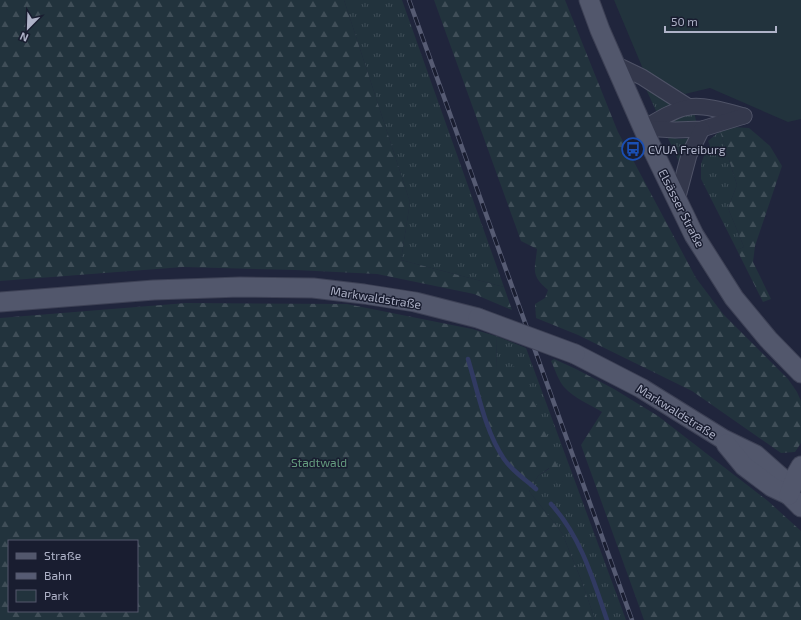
<svg xmlns="http://www.w3.org/2000/svg" width="801" height="620" viewBox="0 0 801 620" font-family="'Exo 2',sans-serif">
<style>
.grass{fill:url(#grass-tufts)}
.forest{fill:url(#forest-firs);fill-rule:evenodd}
.green{fill:#22333d}
.lines{fill:none;stroke-linecap:round;stroke-linejoin:round}
.stream{stroke:#313a62;stroke-width:4.5}
.minor-casing{stroke:#4f5367;stroke-width:17}
.major-casing{stroke:#3d4155;stroke-width:21}
.minor{stroke:#34384c;stroke-width:15}
.major{stroke:#52576c;stroke-width:19}
.rail-casing{stroke:#565b73;stroke-width:4.5}
.rail{stroke:#191d30;stroke-width:3;stroke-dasharray:9;stroke-linecap:butt}
.major-bridge-casing{stroke:#3d4155;stroke-width:21;stroke-linecap:butt}
.major-bridge{stroke:#52576c;stroke-width:19}
.labels{text-anchor:middle;dominant-baseline:central;stroke-width:3;stroke-linejoin:round;paint-order:stroke}
.poi-label{font-size:12px;fill:#afb3c8;stroke:#191d30;text-anchor:start}
.street-label{font-size:12px;fill:#afb3c8;stroke:#191d30}
.park-label{font-size:12px;fill:#649b7e;stroke:#191d30}
</style>
<defs>
<pattern id="grass-tufts" width="24" height="20" patternUnits="userSpaceOnUse"><rect width="24" height="20" fill="#22333d"/><path d="M3 7l-1-3M5 7V3M7 7l1-3M15 17l-1-3M17 17v-4M19 17l1-3" fill="none" stroke="#404e58"/></pattern>
<pattern id="forest-firs" width="22" height="20" patternUnits="userSpaceOnUse"><rect width="22" height="20" fill="#22333d"/><path d="M5 1l3.5 6h-7zM16 11l3.5 6h-7z" fill="#404e58"/></pattern>
</defs>
<rect width="100%" height="100%" fill="#20253c"/>
<g class="grass">
<polygon points="344,0 402,0 504,287 401,260 410,202"/>
<polygon points="648,88 673,102 657,113 646,89"/>
<polygon points="694,111 696,121 683,124 671,123 670,120"/>
<polygon points="720,131 737,185 728,208 744,247 737,250 701,179 701,164 705,153 710,146 708,141"/>
<polygon points="667,136 679,139 690,138 679,162"/>
<polygon points="496,336 526,348 626,620 595,620 582,582 562,533 529,491 538,476 550,468 563,482 497,370"/>
</g>
<g class="forest">
<polygon points="0,0 344,0 410,202 401,260 504,287 512,310 474,294 377,274 295,270 183,267 0,281"/>
<path d="M 434,0 L 565,0 L 618,132 L 696,278 L 723,314 L 788,379 L 797,392 L 801,401 L 801,443 L 795,452 L 781,453 L 692,391 L 578,335 L 536,318 L 535,304 L 545,298 L 548,290 C 530,275 535,270 537,249 L 521,241 Z"/>
<polygon points="734,127 749,128 770,146 782,166 755,246 753,262 771,299 763,302 737,250 744,247 728,208 737,185 720,131"/>
<path d="M 186,303 L 347,304 L 472,329 L 496,336 L 497,370 L 522,365 L 563,481 L 557,484 L 549,468 L 538,476 L 529,491 L 562,533 L 582,582 L 595,620 L 0,620 L 0,318 ZM 9,541 L 137,541 L 137,611 L 9,611 Z"/>
<path d="M 554,359 L 576,369 L 614,389 L 658,416 L 768,501 L 801,531 L 801,620 L 644,620 L 581,445 L 602,412 C 589,404 574,398 564,387 C 558,380 555,369 551,361 Z"/>
</g>
<polygon class="green" points="614,0 801,0 801,119 788,122 710,88 685,94 643,69"/>
<g class="lines">
<g class="stream">
<path d="M 468,359 C 478,392 485,431 504,459 C 512,471 526,480 536,489"/>
<path d="M 551,504 C 581,537 593,579 607,620"/>
</g>
<g class="minor-casing">
<g id="minor">
<polyline points="615,64 642,77 689,107"/>
<path d="M 644,128 C 658,120 673,110 689,107 C 703,104 729,112 744,116"/>
<polyline points="644,128 675,130 702,129 744,116"/>
<polyline points="677,200 689,155 702,129"/>
</g>
</g>
<g class="major-casing">
<g id="major">
<polyline points="589,0 600,30 650,144 694,235 734,298 768,339 801,373"/>
<polyline points="0,302 154,290 240,287 313,288 364,294 415,302 478,318"/>
<polyline points="575,354 641,388 723,439 756,455 782,478 789,495 801,507"/>
<polyline points="726,444 744,466 772,487 789,495"/>
<polyline points="789,495 797,473 801,466"/>
</g>
</g>
<use href="#minor" class="minor"/>
<use href="#major" class="major"/>
<g class="rail-casing">
<polyline id="rail" points="409,0 632,620"/>
</g>
<use href="#rail" class="rail"/>
<g class="major-bridge-casing">
<polyline id="major-bridge" points="478,318 575,354"/>
</g>
<use href="#major-bridge" class="major-bridge"/>
</g>
<defs>
<g id="bus-ring" transform="scale(1.15)"><circle r="9.5" fill="#191d30" stroke="#1a4fb4" stroke-width="1.5"/><path d="M-5-6H5V4H4V6H2V4H-2V6H-4V4H-5ZM-3.5-4V0h7V-4ZM-3.5 1.2v1.5H-2V1.2ZM2 1.2v1.5H3.5V1.2Z" fill="#1a4fb4"/></g>
</defs>
<g fill-rule="evenodd">
<use href="#bus-ring" x="633" y="149"/>
</g>
<g class="labels">
<g class="poi-label">
<text x="648" y="149">CVUA Freiburg</text>
</g>
<g class="street-label">
<text transform="translate(682 208) rotate(63)">Elsässer Straße</text>
<text transform="translate(376 297) rotate(9)">Markwaldstraße</text>
<text transform="translate(677 411) rotate(32)">Markwaldstraße</text>
</g>
<g class="park-label">
<text x="319" y="462">Stadtwald</text>
</g>
</g>
<rect x="8" y="540" width="130" height="72" fill="#191d30" stroke="#55596d"/>
<rect x="16" y="553" width="20" height="6" fill="#52576c" stroke="#55596d"/>
<text x="44" y="560" font-size="12" fill="#afb3c8">Straße</text>
<rect x="16" y="573" width="20" height="6" fill="#565b73" stroke="#55596d"/>
<text x="44" y="580" font-size="12" fill="#afb3c8">Bahn</text>
<rect x="16" y="590" width="20" height="12" fill="#22333d" stroke="#55596d"/>
<text x="44" y="600" font-size="12" fill="#afb3c8">Park</text>
<g transform="translate(28 28) rotate(203)" stroke="#191d30" stroke-width="3" paint-order="stroke">
<path d="M0-3L7 15L0 10L-7 15Z" fill="#afb3c8"/>
<text y="-6" font-size="11" font-weight="bold" text-anchor="middle" fill="#afb3c8">N</text>
</g>
<path d="M665 26v6h111v-6" fill="none" stroke="#afb3c8" stroke-width="2"/>
<text x="671" y="26" font-size="12" fill="#afb3c8" stroke="#191d30" stroke-width="3" paint-order="stroke">50 m</text>
</svg>
